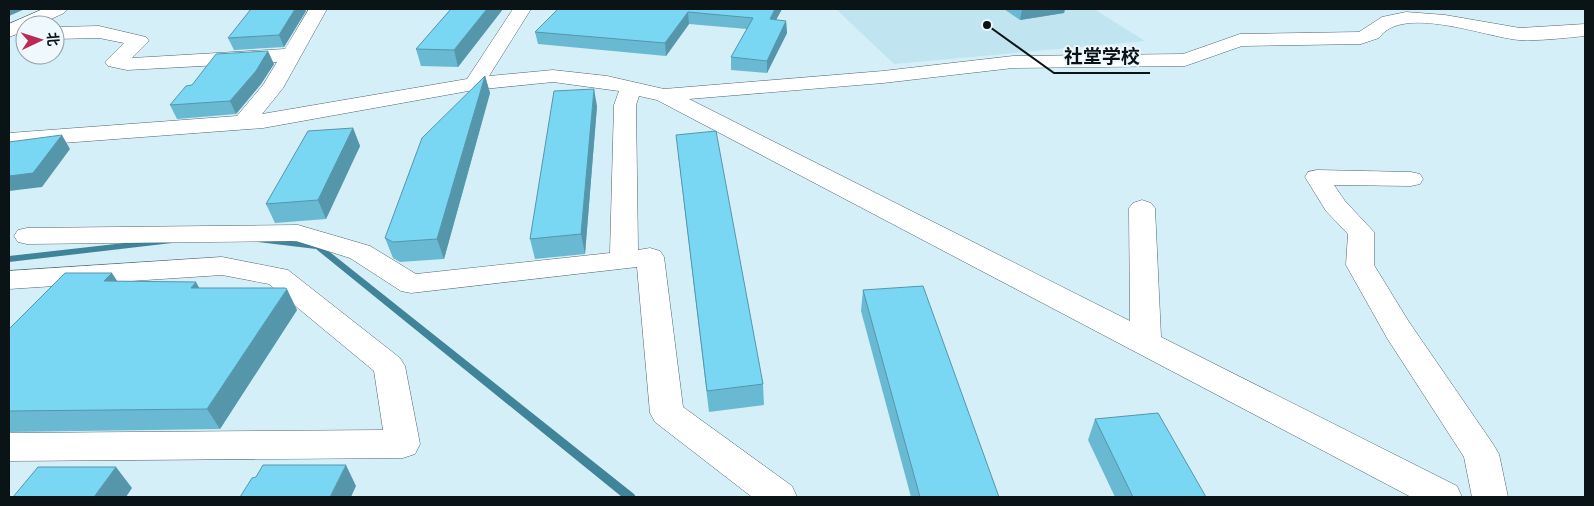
<svg xmlns="http://www.w3.org/2000/svg" width="1594" height="506" viewBox="0 0 1594 506" font-family="Jost,'Noto Sans SC',sans-serif">
<style>
.built{fill:#c0e4f0}
.lines{fill:none;stroke-linecap:round;stroke-linejoin:round}
.stream{fill:#3f8498;fill-rule:evenodd}
.minor-casing{stroke:#4f666e;stroke-width:1}
.minor{fill:#fff;fill-rule:evenodd}
.wall{fill:#69b9d2}
.shaded-wall{fill:#5596ab}
.building{fill:#7ad7f4;stroke:#5596ab}
.leader{fill:none;stroke:#0a1316;stroke-width:2}
.callout-dot{fill:#0a1316;stroke:#eff9fd;stroke-width:2}
.callout-label{font-size:19px;text-anchor:middle;font-weight:bold;fill:#0a1316;stroke:#eff9fd;stroke-width:4;stroke-linejoin:round;paint-order:stroke}
</style>
<rect width="100%" height="100%" fill="#d5eff8"/>
<polygon class="built" points="836,9 1094,9 1145,41 894,64"/>
<g class="lines">
<g class="stream">
<polygon points="261,237 321,245 634,494 636,497 622,497 316,249 258,242 257,240"/>
<polygon points="169,238 172,239 173,241 172,243 9,262 9,256"/>
</g>
<g class="minor-casing">
<g id="minor">
<polygon points="43,9 67,9 64,13 38,25 25,25 25,31 9,37 9,24"/>
<path d="M 309,9 L 327,9 L 283,88 L 262,114 L 467,79 L 513,9 L 531,9 L 489,76 L 553,70 L 607,76 L 664,89 L 883,71 L 1013,56 L 1183,54 L 1240,34 L 1359,32 L 1382,17 L 1406,12 L 1445,15 L 1520,28 L 1585,24 L 1585,36 C 1564,38 1541,41 1519,40 C 1485,37 1402,4 1379,38 L 1361,44 L 1242,46 L 1185,66 L 1013,68 L 883,83 L 689,99 L 1130,321 L 1129,208 L 1133,203 L 1142,200 L 1151,203 L 1155,208 L 1161,337 L 1457,486 L 1462,497 L 1411,497 L 657,100 L 639,96 L 636,105 L 638,250 L 650,248 L 660,251 L 664,257 L 683,407 L 792,486 L 797,497 L 752,497 L 655,422 L 650,413 L 637,267 L 411,293 L 401,291 L 350,258 L 296,241 L 27,244 L 18,242 L 14,236 L 18,230 L 27,228 L 298,225 L 370,246 L 416,274 L 610,253 L 614,105 L 619,91 L 553,82 L 474,90 L 263,128 L 9,147 L 9,133 L 237,116 L 263,85 L 277,62 L 127,70 L 108,66 L 105,62 L 124,43 L 99,38 L 55,39 L 55,27 L 99,26 L 146,37 L 149,41 L 132,58 L 285,49 Z"/>
<polygon points="1317,170 1411,172 1420,174 1423,179 1420,184 1411,186 1334,185 1345,201 1374,232 1374,265 1409,322 1493,444 1499,454 1508,497 1472,497 1464,457 1387,338 1346,265 1348,234 1326,211 1305,177 1308,172"/>
<polygon points="222,257 288,270 400,358 405,366 420,444 415,454 403,458 9,461 9,433 383,430 374,371 269,284 222,275 9,289 9,271"/>
</g>
</g>
<use href="#minor" class="minor"/>
</g>
<g class="wall">
<polygon points="451,9 503,9 458,67 421,66 416,49"/>
<polygon points="558,9 782,9 776,20 786,21 787,33 767,73 731,70 731,57 747,29 689,24 666,56 538,44 535,32"/>
<polygon points="1004,9 1065,9 1064,13 1020,20"/>
<polygon points="306,11 284,47 234,50 228,38"/>
<polygon points="274,64 261,84 236,114 177,119 170,105 192,85"/>
<polygon points="485,76 490,93 444,259 400,262 393,258 385,238"/>
<polygon points="597,106 585,254 535,259 530,239"/>
<polygon points="353,128 360,146 326,219 275,223 266,204"/>
<polygon points="678,153 763,384 764,405 709,412"/>
<polygon points="117,281 199,288 297,310 220,429 9,432 9,329"/>
<polygon points="863,290 999,497 911,497 861,311"/>
<polygon points="1095,419 1206,497 1115,497 1088,440"/>
</g>
<g class="shaded-wall">
<polygon points="9,9 25,9 9,16"/>
<polygon points="295,9 305,9 306,11 284,47 279,35"/>
<polygon points="487,9 503,9 458,67 454,50"/>
<polygon points="775,9 782,9 770,31 770,19"/>
<polygon points="1022,9 1065,9 1064,13 1020,20"/>
<polygon points="688,12 689,24 666,56 665,43"/>
<polygon points="786,21 787,33 767,73 767,61"/>
<polygon points="268,51 274,64 261,84 236,114 230,101"/>
<polygon points="485,76 490,93 444,259 437,239"/>
<polygon points="594,89 597,106 585,254 581,234"/>
<polygon points="353,128 360,146 326,219 318,200"/>
<polygon points="62,135 70,149 42,187 9,191 9,176"/>
<polygon points="112,273 125,293 104,281"/>
<polygon points="196,282 207,302 191,288"/>
<polygon points="287,289 297,310 220,429 207,409"/>
<polygon points="346,465 356,486 351,497 330,497"/>
<polygon points="116,467 132,488 126,497 94,497"/>
</g>
<g class="building">
<polygon points="251,9 295,9 279,35 228,38"/>
<polygon points="451,9 487,9 454,50 416,49"/>
<polygon points="558,9 775,9 770,19 786,21 767,61 731,57 753,18 688,12 665,43 535,32"/>
<polygon points="268,51 256,71 230,101 170,105 186,86 192,85 216,54"/>
<polygon points="485,76 437,239 393,242 385,238 422,138"/>
<polygon points="594,89 581,234 530,239 554,91"/>
<polygon points="353,128 318,200 266,204 308,131"/>
<polygon points="716,131 763,384 707,391 676,135"/>
<polygon points="62,135 33,173 9,176 9,142"/>
<polygon points="65,273 112,273 104,281 196,282 191,288 285,288 287,289 207,409 9,411 9,329"/>
<polygon points="923,286 999,497 920,497 863,290"/>
<polygon points="1158,413 1206,497 1133,497 1095,419"/>
<polygon points="263,465 346,465 330,497 240,497 252,478 256,477"/>
<polygon points="38,467 116,467 94,497 13,497"/>
</g>
<path class="leader" d="M987 25L1054 73H1150"/>
<circle class="callout-dot" cx="987" cy="25" r="5"/>
<g class="callout-label">
<text x="1102" y="63">社堂学校</text>
</g>
<rect width="1594" height="506" fill="none" stroke="#0a1316" stroke-width="20"/>
<g transform="translate(40 40) rotate(86)"><circle r="24" fill="#eff9fd" stroke="#939da1"/>
<path d="M0-4L9 19L0 12L-9 19Z" fill="#ba2a53"/>
<text y="-8" font-size="14" font-weight="bold" text-anchor="middle" fill="#0a1316">北</text>
</g>
</svg>
